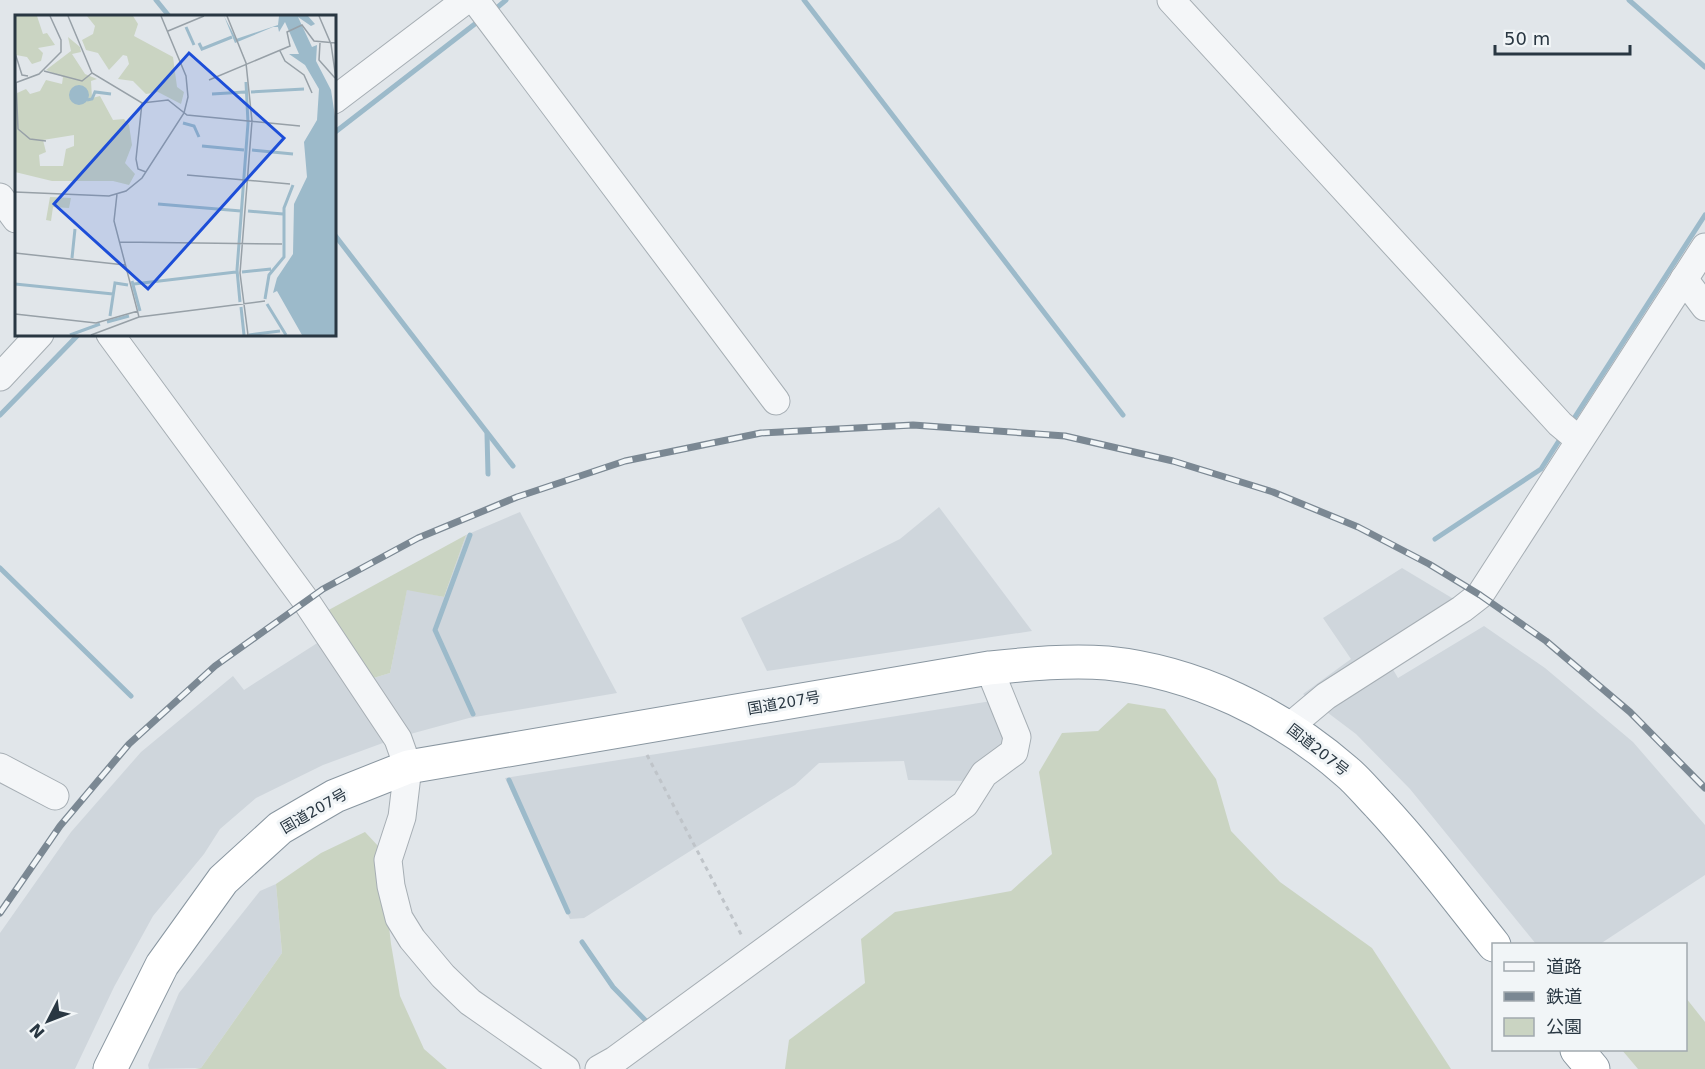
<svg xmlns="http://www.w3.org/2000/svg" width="1705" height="1069" viewBox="0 0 1705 1069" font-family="'DejaVu Sans','Noto Sans JP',sans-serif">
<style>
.built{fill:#cfd6dc}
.green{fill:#cad4c2}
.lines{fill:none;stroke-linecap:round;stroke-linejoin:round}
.stream{stroke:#9cbaca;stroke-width:5}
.minor-casing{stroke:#a6aeb4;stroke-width:29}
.highway-casing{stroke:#8996a0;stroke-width:35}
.path{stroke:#bfc4c9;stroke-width:3;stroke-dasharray:4.5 4.5;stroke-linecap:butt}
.minor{stroke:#f4f6f8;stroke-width:27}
.highway{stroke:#fff;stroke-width:33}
.rail-casing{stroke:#7b8893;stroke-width:7}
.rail{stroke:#f1f5f7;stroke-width:4.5;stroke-dasharray:14;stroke-linecap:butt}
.labels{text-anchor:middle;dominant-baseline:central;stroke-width:6;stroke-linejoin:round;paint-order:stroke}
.street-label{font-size:15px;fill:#293742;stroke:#f1f5f7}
.inset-river{fill:none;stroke:#9cbaca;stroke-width:3}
.inset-road{fill:none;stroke:#97a0a7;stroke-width:1.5}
.view{fill:#1d4ed8;fill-opacity:0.15;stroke:#1d4ed8;stroke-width:3}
.inset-edge{fill:none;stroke:#293742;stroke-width:3}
</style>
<rect width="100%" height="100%" fill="#e1e6ea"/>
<g class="built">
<polygon points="939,507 1032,631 767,671 741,618 900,539"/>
<polygon points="520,512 617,693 469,718 403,736 367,680 390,673 407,589 444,597 466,535"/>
<polygon points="1402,568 1477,613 1391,666 1398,678 1484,626 1545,668 1633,742 1705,825 1705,875 1600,944 1536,944 1410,789 1356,734 1303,694 1351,659 1323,618"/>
<polygon points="322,640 391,740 323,765 256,798 220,829 204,854 153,916 114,987 75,1069 0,1069 0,933 71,832 141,752 233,676 244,690"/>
<polygon points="998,700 1011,743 969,781 908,780 904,761 819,763 795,785 584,918 570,919 505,778"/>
<polygon points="276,884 282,953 201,1068 149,1069 148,1065 179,993 260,891"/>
</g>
<g class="green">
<polygon points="466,535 444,597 407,590 390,673 367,680 325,612"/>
<polygon points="1128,703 1165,709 1216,779 1231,831 1280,882 1372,948 1451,1069 785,1069 789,1040 865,983 861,939 895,912 1011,891 1052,854 1039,772 1062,733 1098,731"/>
<polygon points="365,832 380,848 391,944 400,996 424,1049 447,1069 195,1069 201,1068 282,953 276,884 321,853"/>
<polygon points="1686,998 1705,1022 1705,1069 1638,1069 1622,1050 1686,1050"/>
</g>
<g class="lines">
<g class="stream">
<polyline points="156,0 169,16"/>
<polyline points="804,0 1123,415"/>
<polyline points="1629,0 1705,67"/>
<polyline points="493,11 506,0"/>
<polyline points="334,133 480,20"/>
<polyline points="334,234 513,466"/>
<polyline points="0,415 79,334"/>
<polyline points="1571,423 1705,215"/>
<polyline points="487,434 488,474"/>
<polyline points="470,535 435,630 473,714"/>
<polyline points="1435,539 1541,469 1562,436"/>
<polyline points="0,568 131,696"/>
<polyline points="509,780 568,912"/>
<polyline points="582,942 613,987 649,1024"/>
</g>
<g class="minor-casing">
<g id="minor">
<polyline points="475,0 776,401"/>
<polyline points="1171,0 1560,424 1579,440"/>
<polyline points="334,100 466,0"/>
<polyline points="0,197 16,219"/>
<polyline points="1684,279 1705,307"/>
<polyline points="110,334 306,601 398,739 408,767 402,817 388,860 391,886 399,918 412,939 443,976 470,1002 566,1069"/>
<polyline points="0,377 40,334"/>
<polyline points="1289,727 1326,696 1462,609 1480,595 1705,247"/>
<polyline points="0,767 55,796"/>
<polyline points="599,1069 615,1060 965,804 984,774 1014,752 1017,737 989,668"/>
</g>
</g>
<g class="highway-casing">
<g id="highway">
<polyline points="1577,1050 1593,1069"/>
<path d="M 110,1069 L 162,965 L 223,880 L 280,828 L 335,796 L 408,767 L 989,668 C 1029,664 1068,660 1107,663 C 1196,672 1281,714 1347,772 C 1359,782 1368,794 1379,805 C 1420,849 1456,897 1494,945"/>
</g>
</g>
<polyline class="path" points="647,755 743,938"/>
<use href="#minor" class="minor"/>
<use href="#highway" class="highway"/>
<g class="rail-casing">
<polyline id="rail" points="0,913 60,826 129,744 215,666 323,589 418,538 517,497 625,461 761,433 913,425 1065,436 1173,461 1273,492 1358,527 1429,564 1480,595 1546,641 1630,712 1705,788"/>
</g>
<use href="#rail" class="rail"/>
</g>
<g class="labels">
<g class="street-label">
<text transform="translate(784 703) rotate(-10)">国道207号</text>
<text transform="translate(1318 750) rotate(38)">国道207号</text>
<text transform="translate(314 811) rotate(-30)">国道207号</text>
</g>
</g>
<g transform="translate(15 15)">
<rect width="321" height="321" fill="#e1e6ea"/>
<path d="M 0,1 L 22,1 L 28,19 L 32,18 L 40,30 L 23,33 L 28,38 L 26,46 L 17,49 L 12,42 L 1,40 ZM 72,1 L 118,1 L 123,9 L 119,21 L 158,42 L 162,72 L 169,77 L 166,89 L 143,77 L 131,79 L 118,66 L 103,64 L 114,49 L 112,41 L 108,40 L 94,55 L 83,38 L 71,35 L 67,25 L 78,19 L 80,11 ZM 53,22 L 65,32 L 66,37 L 57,39 L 70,59 L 82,64 L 76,66 L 77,83 L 85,81 L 98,105 L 109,104 L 114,110 L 117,130 L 110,148 L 120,159 L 114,170 L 98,166 L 37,166 L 0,157 L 0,79 L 11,74 L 15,79 L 25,76 L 31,65 L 47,69 L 48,62 L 31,55 L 56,36 ZM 59,120 L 59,131 L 51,134 L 48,151 L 25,151 L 24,140 L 31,137 L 28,125 ZM 35,182 L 56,183 L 54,193 L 38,192 L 36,206 L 31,205 Z" fill="#cad4c2" fill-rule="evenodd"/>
<path d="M 209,1 L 221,24 L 263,10 L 264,1 L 293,1 L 300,9 L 296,11 L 283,2 L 297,32 L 302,30 L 301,46 L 316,75 L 321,108 L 321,320 L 287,320 L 262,276 L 258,278 L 262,263 L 278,239 L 279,189 L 292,162 L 289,127 L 302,105 L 304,74 L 290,50 L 274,39 L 284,39 L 270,7 L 264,17 L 263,12 L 258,12 L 220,28 ZM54 80a10 10 0 1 1 20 0a10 10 0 1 1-20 0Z" fill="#9cbaca"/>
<path class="inset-river" d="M 171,12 L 179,30M 184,28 L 187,34 L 217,22M 236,77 L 289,74M 197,79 L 230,77M 72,85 L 77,84 L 80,77 L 96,79M 168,108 L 179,111 L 184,122M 187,131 L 229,135M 237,135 L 278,139M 143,189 L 226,196M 233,196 L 268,199M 57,243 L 60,214M 227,257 L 256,254M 117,266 L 125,296M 0,269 L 98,279M 119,269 L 221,257M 250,284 L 254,260 L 269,242 L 269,193 L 278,170M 225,287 L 222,255 L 233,108 L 231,67M 252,289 L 271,320M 226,292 L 229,320M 95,301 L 100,268 L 113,270M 92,307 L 114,301M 55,320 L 85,309M 234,320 L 265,316"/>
<path class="inset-road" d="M 53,1 L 77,58 L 127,88 L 153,85 L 172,100 L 285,111M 212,1 L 231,48 L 237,106 L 225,258 L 233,320M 304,1 L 316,29 L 321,64M 153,16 L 189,1M 305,28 L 304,45 L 320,63M 265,36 L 270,46 L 289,60 L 297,78M 0,38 L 7,60 L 13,61M 29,56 L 67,66 L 77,58M 194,65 L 275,31 L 272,17 L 287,10 L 299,26 L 321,28M 1,67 L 3,114 L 15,124 L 31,126M 0,68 L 24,59 L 46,37 L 46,25 L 35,1M 127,88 L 121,144 L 123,154 L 131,157M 172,160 L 275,169M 0,177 L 94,181 L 111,176 L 127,163 L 169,98 L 173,82 L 171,61 L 146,1M 105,227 L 267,229M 0,238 L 110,250M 0,299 L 81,308 L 123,296M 124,302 L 250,286M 76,320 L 124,302 L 99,206 L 102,179"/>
<path class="view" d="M 174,38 L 269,123 L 133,274 L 39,189 Z"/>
<rect width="321" height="321" class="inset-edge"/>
</g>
<rect x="1492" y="943" width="195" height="108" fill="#f1f5f7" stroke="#a1a9af" stroke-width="1.5"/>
<rect x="1504" y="962" width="30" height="9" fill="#f4f6f8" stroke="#a1a9af" stroke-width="1.5"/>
<text x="1546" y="973" font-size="18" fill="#293742">道路</text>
<rect x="1504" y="992" width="30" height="9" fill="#7b8893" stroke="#a1a9af" stroke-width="1.5"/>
<text x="1546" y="1003" font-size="18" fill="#293742">鉄道</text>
<rect x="1504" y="1018" width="30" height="18" fill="#cad4c2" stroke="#a1a9af" stroke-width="1.5"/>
<text x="1546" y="1033" font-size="18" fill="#293742">公園</text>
<g transform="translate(48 1021) rotate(228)" stroke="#f1f5f7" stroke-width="4.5" paint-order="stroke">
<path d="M0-4.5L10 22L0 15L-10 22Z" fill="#293742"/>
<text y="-9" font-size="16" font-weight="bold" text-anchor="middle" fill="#293742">N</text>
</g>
<path d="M1495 45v9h135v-9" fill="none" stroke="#293742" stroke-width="3"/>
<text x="1504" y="45" font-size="18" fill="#293742" stroke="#f1f5f7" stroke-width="4.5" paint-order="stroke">50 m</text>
</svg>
